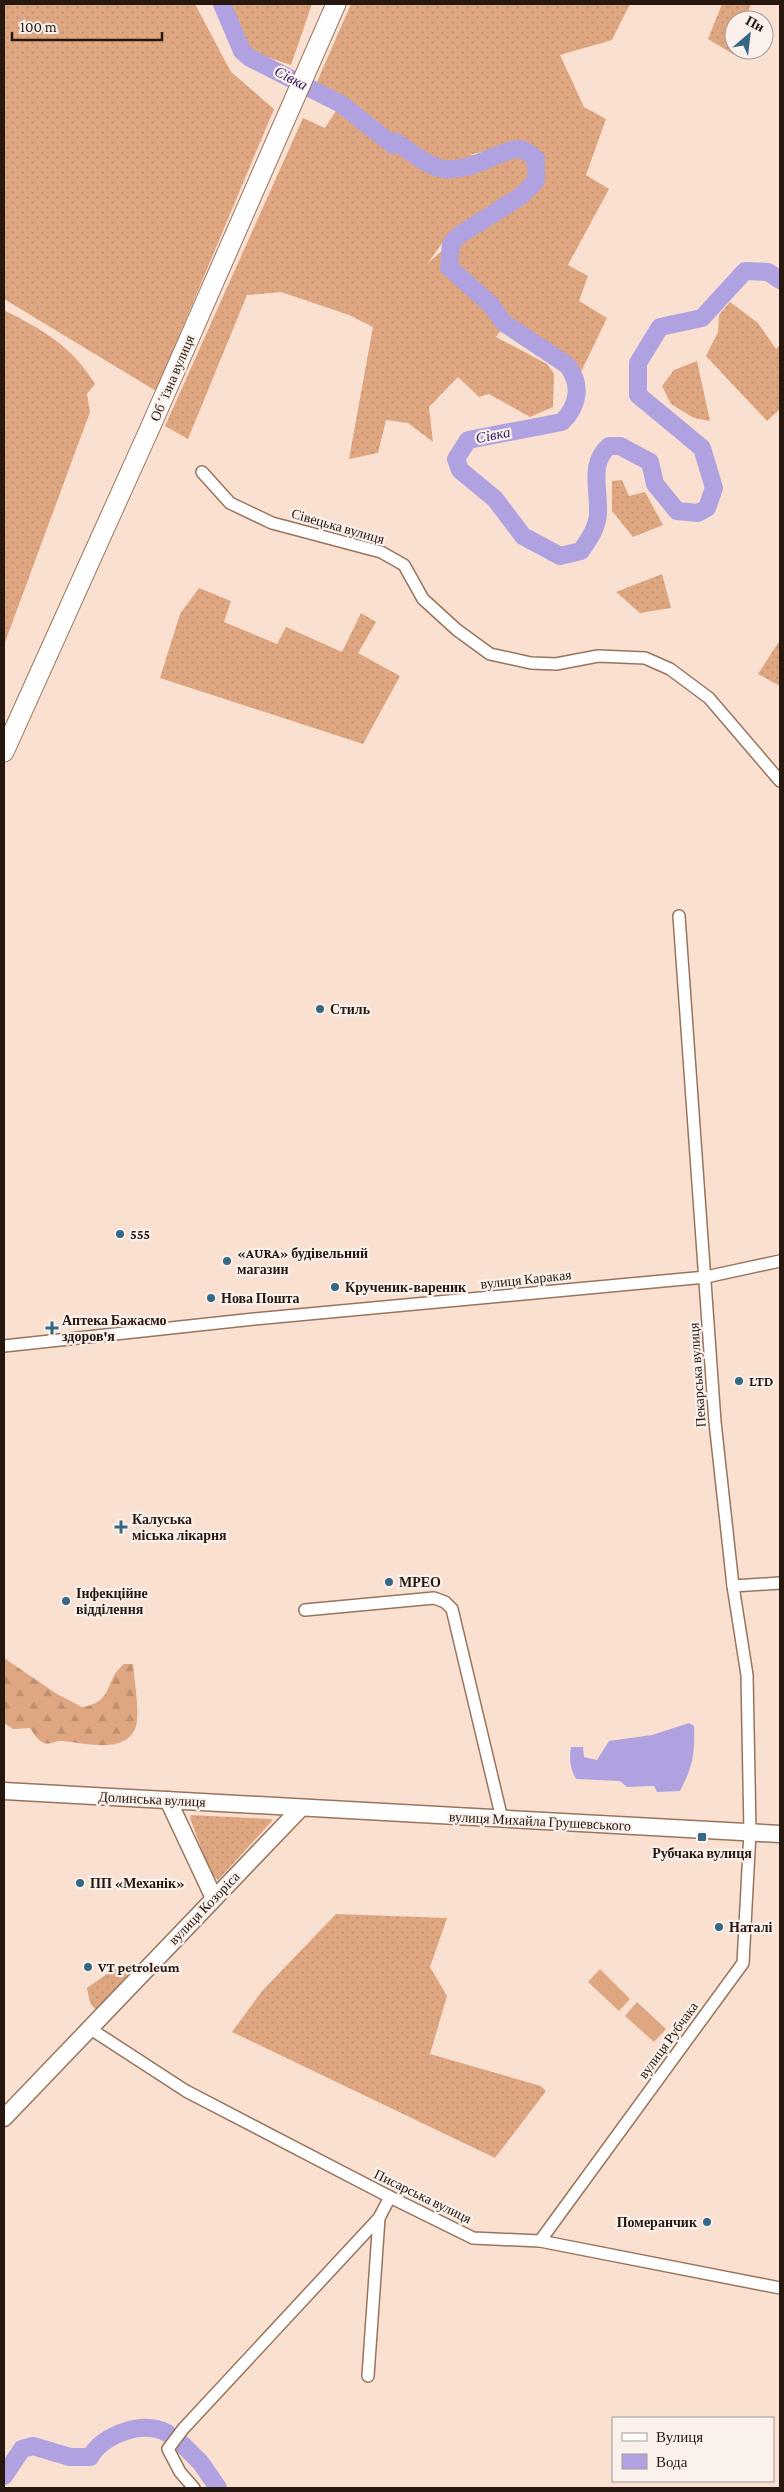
<svg xmlns="http://www.w3.org/2000/svg" width="784" height="2492" viewBox="0 0 784 2492" font-family="'Crimson Pro',serif">
<style>
.grass{fill:url(#grass-dots)}
.forest{fill:url(#forest-firs)}
.park{fill:#dfa781}
.water{fill:#b0a2e0}
.lines{fill:none;stroke-linecap:round;stroke-linejoin:round}
.river{stroke:#b0a2e0;stroke-width:18}
.street-casing{stroke:#99745c;stroke-width:14}
.secondary-casing{stroke:#99745c;stroke-width:19}
.primary-casing{stroke:#99745c;stroke-width:21}
.street{stroke:#fff;stroke-width:11}
.secondary{stroke:#fff;stroke-width:16}
.primary{stroke:#fff;stroke-width:19}
.poi-dot{fill:#346884;stroke:#faf1ec;stroke-width:2}
.labels{text-anchor:middle;dominant-baseline:central;stroke-width:4.5;stroke-linejoin:round;paint-order:stroke}
.street-label{font-size:14px;fill:#27180f;stroke:#faf1ec}
.poi-label{font-size:14px;font-weight:bold;fill:#27180f;stroke:#faf1ec;text-anchor:start}
.water-label{font-size:15px;font-style:italic;fill:#351b63;stroke:#faf1ec}
</style>
<defs>
<pattern id="grass-dots" width="8" height="8" patternUnits="userSpaceOnUse" patternTransform="scale(1.25)"><rect width="8" height="8" fill="#dfa781"/><path d="M2 2h.1M6 6h.1" fill="none" stroke="#bf8f6e" stroke-width="1.8" stroke-linecap="round"/></pattern>
<pattern id="forest-firs" width="22" height="20" patternUnits="userSpaceOnUse" patternTransform="scale(1.25)"><rect width="22" height="20" fill="#dfa781"/><path d="M5 1l3.5 6h-7zM16 11l3.5 6h-7z" fill="#bf8f6e"/></pattern>
</defs>
<rect width="100%" height="100%" fill="#f9e0d0"/>
<g class="grass">
<polygon points="4,4 195,4 231,72 274,109 156,391 4,299"/>
<polygon points="230,4 312,4 291,65 255,53 249,46"/>
<polygon points="351,4 630,4 612,40 560,55 584,107 606,119 586,175 609,189 568,265 588,276 579,301 607,318 581,372 508,320 495,303 454,265 458,245 539,186 543,158 517,144 469,155 516,155 529,162 531,178 445,239 428,263 443,250 445,266 488,309 502,329 496,337 547,364 554,374 553,407 530,417 489,394 479,397 458,377 429,407 433,442 408,423 386,420 378,453 349,459 373,327 349,315 281,292 247,295 188,439 165,426 303,118 325,128 337,109 374,137 380,130 345,100 316,84"/>
<polygon points="722,4 751,4 745,20 734,20 733,54 708,39"/>
<polygon points="730,302 758,323 776,349 780,345 780,409 767,421 706,356 718,332 719,315"/>
<path d="M 4,310 C 43,330 72,346 95,384 L 87,394 L 90,412 L 4,645 Z"/>
<polygon points="697,361 710,421 694,418 671,404 662,386 674,370"/>
<polygon points="622,480 629,496 645,492 663,525 633,537 612,511 612,481"/>
<polygon points="662,574 671,608 640,613 616,592"/>
<polygon points="199,588 231,601 224,622 277,644 286,627 342,652 361,613 376,622 358,653 400,676 363,744 160,678 180,614"/>
<polygon points="780,640 780,686 758,674"/>
<polygon points="191,1815 270,1819 273,1820 218,1880 210,1872 190,1818"/>
<polygon points="336,1914 447,1918 430,1967 447,1996 430,2054 541,2086 546,2091 495,2158 232,2032 262,1991"/>
<path d="M 114,1969 L 124,1970 L 129,1979 L 98,2010 C 89,2007 89,1997 87,1988 Z"/>
</g>
<path class="forest" d="M 4,1658 L 57,1694 L 82,1707 C 115,1702 103,1681 124,1664 L 133,1664 C 134,1680 141,1716 135,1729 C 123,1755 82,1742 60,1741 C 54,1741 49,1746 42,1742 C 37,1740 33,1732 30,1728 L 13,1729 L 4,1723 Z"/>
<g class="park">
<polygon points="600,1969 630,1999 619,2011 588,1982"/>
<polygon points="637,2002 666,2029 654,2042 625,2016"/>
</g>
<path class="water" d="M 689,1723 L 694,1726 C 695,1754 693,1766 680,1791 L 657,1792 L 654,1786 L 627,1787 L 620,1781 L 576,1779 C 570,1768 569,1759 571,1747 L 583,1747 L 584,1757 L 597,1760 L 609,1741 L 652,1735 Z"/>
<g class="lines">
<g class="river">
<path d="M 222,4 L 242,51 L 250,58 L 341,104 L 393,145 L 396,142 C 410,151 428,167 444,169 C 474,171 492,154 516,149 C 524,148 530,154 536,159 L 536,181 L 521,196 L 458,236 L 451,244 L 449,267 L 491,305 L 504,323 L 567,365 C 582,384 579,405 562,422 L 468,440 L 456,459 L 460,470 L 495,499 L 523,536 L 560,556 L 581,551 C 589,539 598,527 598,512 C 599,489 589,463 609,446 L 620,446 L 650,462 L 655,484 L 677,511 L 698,513 L 707,508 L 714,488 L 702,448 L 638,395 L 638,363 L 660,327 L 702,318 L 745,271 L 768,272 L 780,280"/>
<polyline points="182,2444 201,2463 218,2488"/>
<path d="M 4,2476 L 22,2449 L 33,2446 L 70,2457 L 90,2457 C 104,2434 143,2420 167,2433"/>
</g>
<g class="street-casing">
<g id="street">
<polyline points="202,472 230,503 272,523 381,552 404,565 423,599 457,630 490,654 531,663 556,664 598,656 645,658 670,669 709,698 780,781"/>
<polyline points="4,1346 254,1319 706,1277 780,1261"/>
<polyline points="733,1586 780,1583"/>
<polyline points="305,1610 434,1598 445,1602 452,1609 502,1819"/>
<polyline points="89,2028 186,2091 390,2197 473,2238 540,2241 780,2288"/>
<polyline points="540,2241 743,1963 750,1832 747,1675 733,1586 715,1422 679,916"/>
<polyline points="368,2376 379,2218"/>
<polyline points="194,2488 180,2472 168,2449 183,2429 379,2218 390,2197"/>
</g>
</g>
<g class="secondary-casing">
<g id="secondary">
<polyline points="4,1791 780,1834"/>
<polyline points="168,1800 214,1898"/>
<polyline points="4,2118 301,1808"/>
</g>
</g>
<g class="primary-casing">
<polyline id="primary" points="4,752 150,428 336,4"/>
</g>
<use href="#street" class="street"/>
<use href="#secondary" class="secondary"/>
<use href="#primary" class="primary"/>
</g>
<g class="poi-dot">
<circle cx="320" cy="1009" r="5"/>
<circle cx="120" cy="1234" r="5"/>
<circle cx="227" cy="1261" r="5"/>
<circle cx="335" cy="1287" r="5"/>
<circle cx="211" cy="1298" r="5"/>
<path d="M49.5 1320.5h5v5h5v5h-5v5h-5v-5h-5v-5h5z"/>
<circle cx="739" cy="1381" r="5"/>
<path d="M118.5 1519.5h5v5h5v5h-5v5h-5v-5h-5v-5h5z"/>
<circle cx="389" cy="1582" r="5"/>
<circle cx="66" cy="1601" r="5"/>
<rect x="697" y="1832" width="10" height="10" rx="2.5"/>
<circle cx="80" cy="1883" r="5"/>
<circle cx="719" cy="1927" r="5"/>
<circle cx="88" cy="1967" r="5"/>
<circle cx="707" cy="2222" r="5"/>
</g>
<g class="labels">
<g class="street-label">
<text transform="translate(172 378) rotate(-67)">Обʼїзна вулиця</text>
<text transform="translate(338 526) rotate(16)">Сівецька вулиця</text>
<text transform="translate(526 1279) rotate(-6)">вулиця Каракая</text>
<text transform="translate(697 1375) rotate(-94)">Пекарська вулиця</text>
<text transform="translate(152 1799) rotate(3)">Долинська вулиця</text>
<text transform="translate(540 1821) rotate(3)">вулиця Михайла Грушевського</text>
<text transform="translate(204 1908) rotate(-46)">вулиця Козоріса</text>
<text transform="translate(668 2040) rotate(-54)">вулиця Рубчака</text>
<text transform="translate(423 2196) rotate(26)">Писарська вулиця</text>
</g>
<g class="poi-label">
<text x="330" y="1009">Стиль</text>
<text x="130" y="1234">555</text>
<text x="237" y="1253">«AURA» будівельний<tspan x="237" dy="16">магазин</tspan></text>
<text x="345" y="1287">Крученик-вареник</text>
<text x="221" y="1298">Нова Пошта</text>
<text x="62" y="1320">Аптека Бажаємо<tspan x="62" dy="16">здоров'я</tspan></text>
<text x="749" y="1381">LTD</text>
<text x="132" y="1519">Калуська<tspan x="132" dy="16">міська лікарня</tspan></text>
<text x="399" y="1582">МРЕО</text>
<text x="76" y="1593">Інфекційне<tspan x="76" dy="16">відділення</tspan></text>
<text x="702" y="1853" text-anchor="middle">Рубчака вулиця</text>
<text x="90" y="1883">ПП «Механік»</text>
<text x="729" y="1927">Наталі</text>
<text x="98" y="1967">VT petroleum</text>
<text x="697" y="2222" text-anchor="end">Померанчик</text>
</g>
<g class="water-label">
<text transform="translate(291 78) rotate(27)">Сівка</text>
<text transform="translate(493 435) rotate(-11)">Сівка</text>
</g>
</g>
<rect width="784" height="2492" fill="none" stroke="#27180f" stroke-width="10"/>
<rect x="612" y="2417" width="162" height="65" fill="#faf1ec" stroke="#a69a94"/>
<rect x="622" y="2433" width="25" height="8" fill="#ffffff" stroke="#a69a94"/>
<text x="656" y="2442" font-size="15" fill="#27180f">Вулиця</text>
<rect x="622" y="2454" width="25" height="15" fill="#b0a2e0" stroke="#a69a94"/>
<text x="656" y="2467" font-size="15" fill="#27180f">Вода</text>
<g transform="translate(749 35) rotate(28)"><circle r="24" fill="#faf1ec" stroke="#a69a94"/>
<path d="M0-4L9 19L0 12L-9 19Z" fill="#346884"/>
<text y="-8" font-size="14" font-weight="bold" text-anchor="middle" fill="#27180f">Пн</text>
</g>
<path d="M12 32v8h150v-8" fill="none" stroke="#27180f" stroke-width="2.5"/>
<text x="20" y="32" font-size="15" fill="#27180f" stroke="#faf1ec" stroke-width="4" paint-order="stroke">100 m</text>
</svg>
